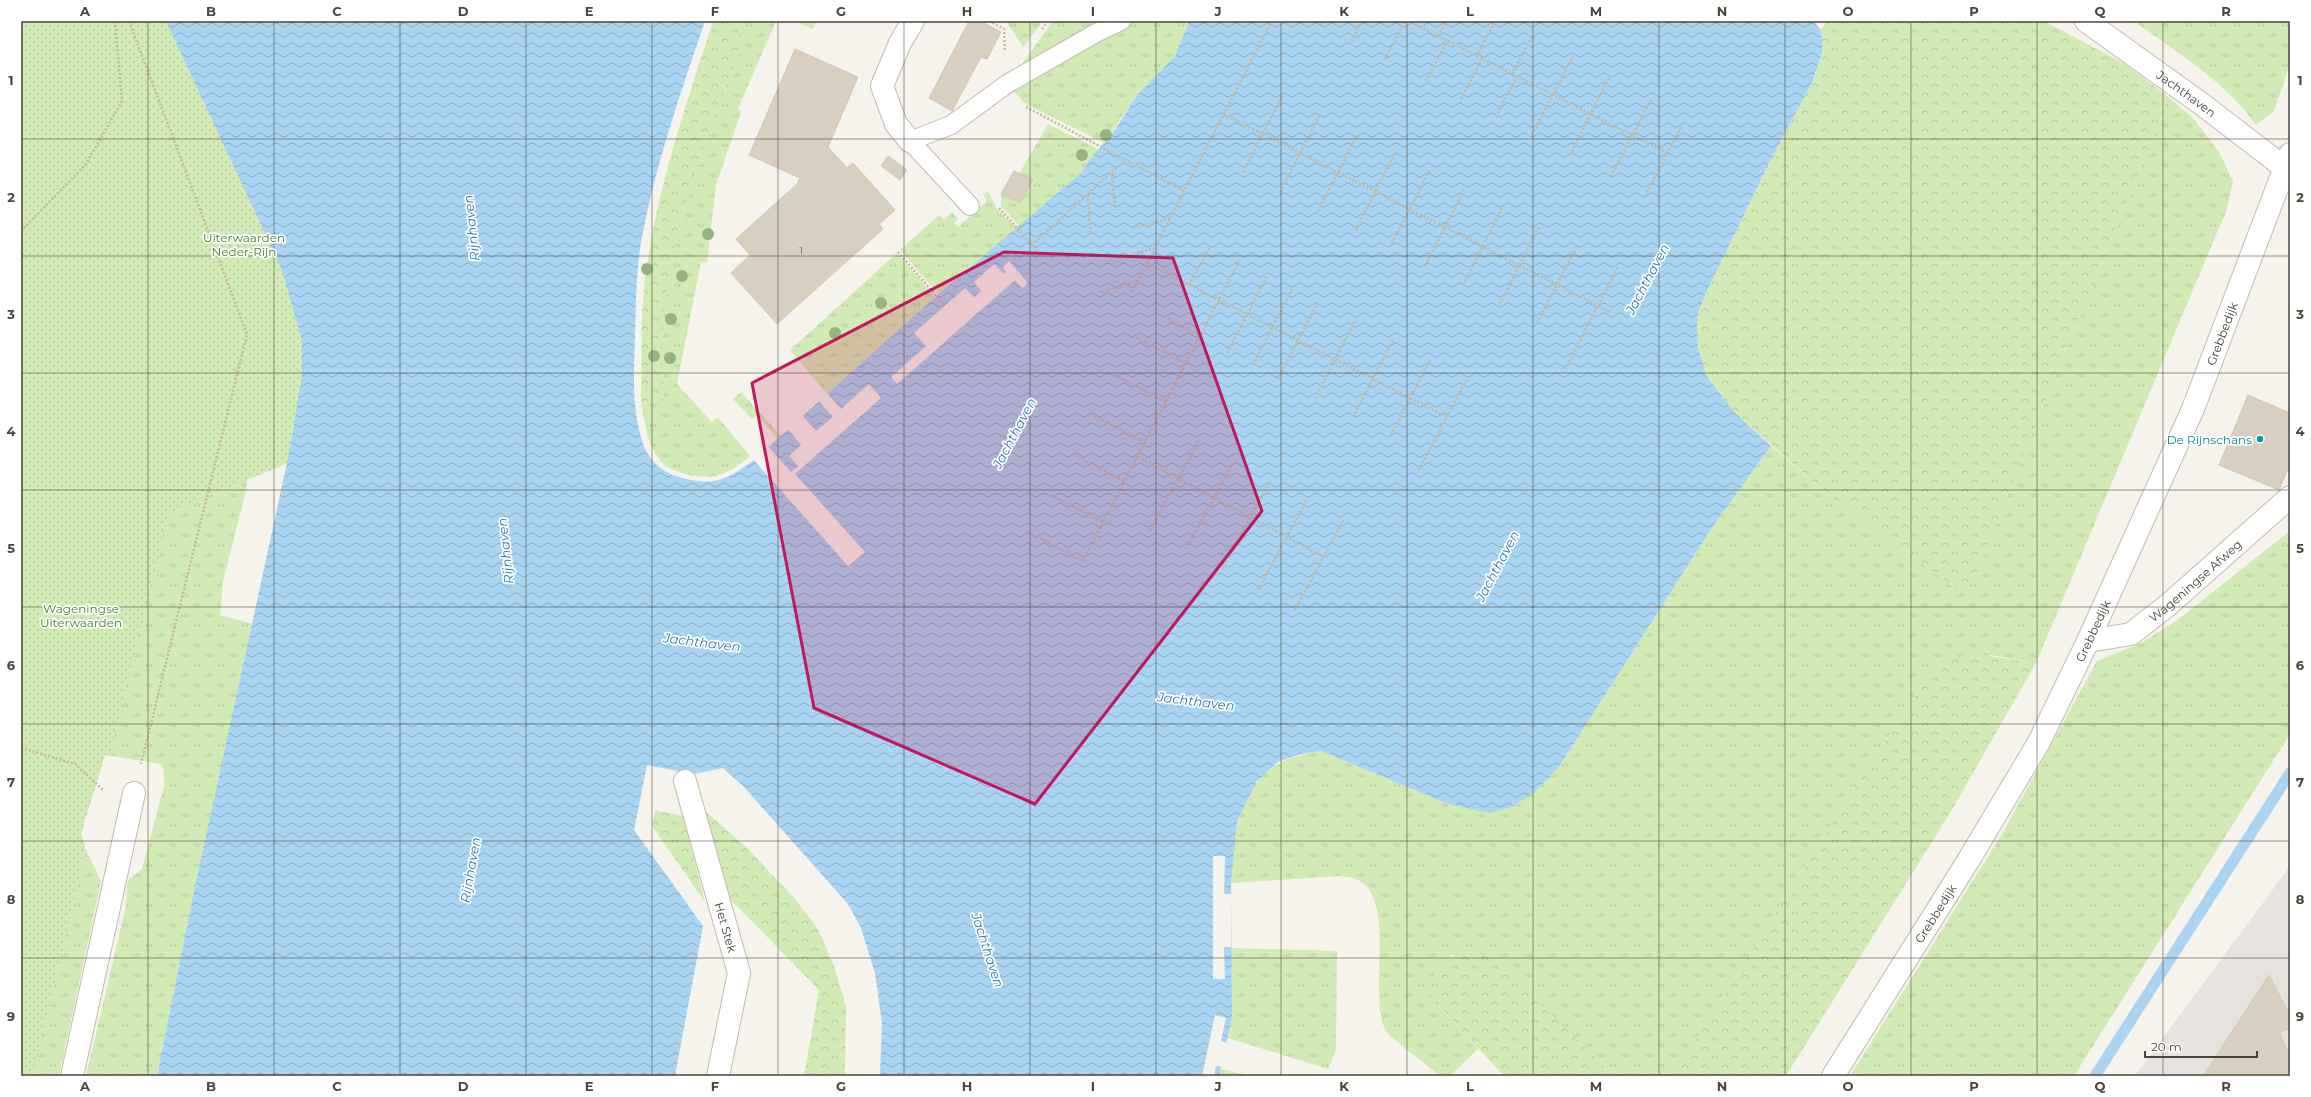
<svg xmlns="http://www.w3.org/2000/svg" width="2311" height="1097" viewBox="0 0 2311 1097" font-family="Montserrat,sans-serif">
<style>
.industrial{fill:#e6e2dd}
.grass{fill:url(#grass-tufts)}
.forest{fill:url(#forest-crowns)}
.park{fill:url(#park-dots)}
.water{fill:url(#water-waves)}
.pier{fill:#f6f3ec}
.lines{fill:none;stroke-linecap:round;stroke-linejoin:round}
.stream{stroke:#a9d4f2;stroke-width:11}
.building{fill:#d8cfc1;stroke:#d3c7b4}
.service-casing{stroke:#c2bbae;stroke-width:20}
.minor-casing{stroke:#c2bbae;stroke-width:24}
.path{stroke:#c4b79f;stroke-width:2.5;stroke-dasharray:2 2;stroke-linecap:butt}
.service{stroke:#fff;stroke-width:18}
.minor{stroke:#fff;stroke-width:22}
.tree{fill:#97b381}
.marked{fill:#c2185b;fill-opacity:0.2;stroke:#c2185b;stroke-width:3;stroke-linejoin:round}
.grid{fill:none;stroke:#4b4439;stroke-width:1;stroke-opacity:0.55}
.culture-dot{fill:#0f9aa8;stroke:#fff;stroke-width:1.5}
.labels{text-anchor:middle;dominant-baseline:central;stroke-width:3.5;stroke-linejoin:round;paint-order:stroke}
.number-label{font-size:10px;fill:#6e675b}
.street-label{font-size:12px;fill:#4b4439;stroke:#fff}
.park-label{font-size:12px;fill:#4a7f2a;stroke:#fff}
.culture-label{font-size:12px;fill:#0d838f;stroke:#fff;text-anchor:end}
.water-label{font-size:13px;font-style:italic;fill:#2e7ab2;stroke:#fff}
.neatline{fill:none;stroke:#4b4439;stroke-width:1.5}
.grid-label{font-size:13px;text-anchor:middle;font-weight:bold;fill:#4b4439}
</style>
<defs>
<pattern id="grass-tufts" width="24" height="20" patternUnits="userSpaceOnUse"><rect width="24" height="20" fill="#d2eab5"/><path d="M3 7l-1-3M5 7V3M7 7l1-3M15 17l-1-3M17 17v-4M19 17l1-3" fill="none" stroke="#b6ca9c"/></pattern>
<pattern id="forest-crowns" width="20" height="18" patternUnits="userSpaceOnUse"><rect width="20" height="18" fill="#d2eab5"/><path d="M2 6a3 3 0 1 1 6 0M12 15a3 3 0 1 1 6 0" fill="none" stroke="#b6ca9c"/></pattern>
<pattern id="park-dots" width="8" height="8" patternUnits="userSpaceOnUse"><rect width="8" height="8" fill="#d2eab5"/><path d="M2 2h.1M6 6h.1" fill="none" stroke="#b6ca9c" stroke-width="1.8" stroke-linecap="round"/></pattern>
<pattern id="water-waves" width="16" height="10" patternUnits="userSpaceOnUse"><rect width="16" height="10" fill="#a9d4f2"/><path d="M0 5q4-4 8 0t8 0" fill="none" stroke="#8caec5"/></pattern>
</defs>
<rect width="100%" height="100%" fill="#f6f3ec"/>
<polygon class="industrial" points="2290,866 2290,1076 2135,1076"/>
<g class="grass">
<polygon points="21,21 261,358 246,491 223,581 220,615 253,624 157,1076 86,1076 125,910 128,880 142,869 164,786 164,771 161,764 105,755 81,833 84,846 101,881 59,1076 21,1076"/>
<path d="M 742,21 L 776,21 L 738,109 L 741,112 L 716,185 L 707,263 L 701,262 L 677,384 L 712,422 L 718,417 L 750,456 C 741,464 728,473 716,476 C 699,479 669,473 659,459 C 646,442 645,421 641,401 L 664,401 L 662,344 L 664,309 L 677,233 L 709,130 L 739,54 L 739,34 Z"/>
<polygon points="793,21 816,21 813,29"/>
<polygon points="1006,21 1043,21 1023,47"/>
<polygon points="1053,21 1101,21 1021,65 1022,64"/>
<polygon points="1137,21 1189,21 1175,56 1137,95 1104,143 1024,103 1013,90 1102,37"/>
<path d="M 2134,21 L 2290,21 L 2290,64 L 2274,111 L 2256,125 C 2226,82 2176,52 2134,21 Z"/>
<path d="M 2166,95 L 2194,119 L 2219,152 L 2233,181 L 2227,209 L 2036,663 L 1991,655 L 1928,676 L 1844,804 L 1673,1076 L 1614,1076 L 1558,1023 L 1453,954 L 1440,968 L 1431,983 L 1433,1000 L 1478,1049 L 1450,1076 L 1440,1076 C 1429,1066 1391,1039 1386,1031 C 1366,997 1399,898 1356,879 C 1351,877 1345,877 1341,876 L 1231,883 C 1233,867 1232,834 1238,819 C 1254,775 1275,757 1321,751 L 1448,804 L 1535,792 L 1559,767 L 1713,526 L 1771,446 L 1820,488 L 1961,592 L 1964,591 L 1976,576 L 2028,443 L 2164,111 Z"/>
<polygon points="1048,124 1100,150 1088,162 1081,173 1020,227 1001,206 1001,194 1020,203 1033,181 1019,174"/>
<polygon points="988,191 997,209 1017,229 939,295 900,250 939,215 944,220 952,212 958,219 954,223 958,227 987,201 983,195"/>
<polygon points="897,253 935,297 828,395 790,350"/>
<polygon points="741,392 781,436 778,439 757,415 752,419 733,399"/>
<polygon points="2290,531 2290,734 2074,1076 1850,1076 2001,836 2097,661 2143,642 2176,621"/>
<polygon points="1231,948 1337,951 1336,1050 1328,1069 1228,1038 1232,1019"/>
<polygon points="1221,1069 1251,1076 1219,1076"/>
</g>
<g class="forest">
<path d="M 713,21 L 742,21 L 739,34 L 739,54 L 709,130 L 677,233 L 664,309 L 662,344 L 664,401 L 641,401 C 642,364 640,326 644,289 C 654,196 685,109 713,21 Z"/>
<polygon points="1826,21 2044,21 2125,64 2166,95 2164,111 2028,443 1976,576 1964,592 1961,592 1820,488 1733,411 1706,375 1698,347 1697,316 1705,295 1769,163 1812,83 1823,49 1821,30"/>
<polygon points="1969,653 2036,663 1953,808 1786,1076 1673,1076 1844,804 1928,676 1939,665"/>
<polygon points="655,810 683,816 705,902 652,826"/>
<polygon points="704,810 746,847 796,900 818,929 834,966 846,1006 845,1076 804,1076 819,990 726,895"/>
<path d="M 1463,950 L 1476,951 L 1502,966 L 1614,1076 L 1504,1076 L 1433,1000 C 1432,995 1430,989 1431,984 C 1432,971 1452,955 1463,950 Z"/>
</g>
<polygon class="park" points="21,21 664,21 384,434 286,464 169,512 110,756 105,755 81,833 85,845 80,874 32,1076 21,1076"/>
<path class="water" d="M 166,21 L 705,21 C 682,89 658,157 644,227 C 636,262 636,300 635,336 C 634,373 631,411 644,446 C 649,460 662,472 676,476 C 712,487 724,482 754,460 L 935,297 L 1081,173 L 1088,162 L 1116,128 L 1137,95 L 1175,56 L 1189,21 L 1813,21 L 1821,30 L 1823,49 L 1812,83 L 1769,163 L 1705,295 L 1697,316 L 1698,347 L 1706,375 L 1733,411 L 1771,446 L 1713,526 L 1559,767 L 1535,792 L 1511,807 L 1490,813 L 1448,804 L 1321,751 L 1300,754 L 1278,762 L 1257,781 L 1237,821 L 1231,883 L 1232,1019 L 1219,1076 L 880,1076 L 882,1023 L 875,973 L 861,928 L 848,904 L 745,788 L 723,768 L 694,774 L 647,765 L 634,830 L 703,926 L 675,1076 L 157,1076 L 196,882 L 290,449 L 302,375 L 302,341 L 282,270 Z"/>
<g class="pier">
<polygon points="1009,261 1028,283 1022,288 1015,280 897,384 891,377 926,346 914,333 965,288 974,297 981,291 974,282 994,264 1004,274 1006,272 1003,267"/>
<polygon points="869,384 881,398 795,474 865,552 848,566 753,459 767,445 791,472 798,466 789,456 801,445 787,428 802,415 816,431 833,417 818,400 827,393 841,409"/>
<polygon points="1213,856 1225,856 1224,894 1231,894 1231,947 1224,947 1225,979 1213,979"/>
<polygon points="1215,1015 1226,1018 1221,1041 1227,1043 1222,1067 1216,1066 1214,1076 1202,1076"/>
</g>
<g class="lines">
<polyline class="stream" points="2095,1076 2290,773"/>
</g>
<g class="building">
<polygon points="969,21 980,21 1001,32 987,59 981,57 952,111 929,98"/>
<polygon points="795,49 858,77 828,147 847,168 853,163 895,210 879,224 883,229 777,324 731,273 750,255 736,239 797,184 800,178 749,155"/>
<polygon points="888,156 907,170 900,180 881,166"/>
<polygon points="1014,171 1033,180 1020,203 1001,194"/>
<polygon points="2248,395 2290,413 2290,464 2279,490 2219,465"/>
<polygon points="2269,975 2290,1016 2290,1028 2279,1033 2290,1055 2290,1076 2203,1076"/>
</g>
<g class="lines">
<g class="service-casing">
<polyline id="service" points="970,206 910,141 951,125 1007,84 1096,33 1121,21"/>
</g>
<g class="minor-casing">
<g id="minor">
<path id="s1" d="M 2086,21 L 2203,105 L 2285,168"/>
<polyline points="910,141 896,124 882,86 900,43 913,21"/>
<path id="s2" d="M 2088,641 L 2131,634 L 2168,605 L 2290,497"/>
<path id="s3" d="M 685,781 L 739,973 L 718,1076"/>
<polyline points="72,1076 134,793"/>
<path id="s4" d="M 1833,1076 L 1968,861 L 2039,742 L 2088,641 L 2193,409 L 2290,154"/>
</g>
</g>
<g class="path">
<polyline points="129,21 247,334 141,764"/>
<polyline points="989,21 1004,29 1005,52"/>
<polyline points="1409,21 1667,153"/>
<polyline points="1321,25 1323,21"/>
<polyline points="1042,29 1048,21"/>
<polyline points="1438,36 1446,21"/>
<polyline points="1352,41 1362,21"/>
<polyline points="1477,56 1495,21"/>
<polyline points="1385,59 1405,21"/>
<polyline points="1512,74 1532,36"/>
<polyline points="1426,81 1447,41"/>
<polyline points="1461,99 1482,59"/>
<polyline points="1026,107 1184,191"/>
<polyline points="1224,114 1610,312"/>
<polyline points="1496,117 1517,77"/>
<polyline points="1532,135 1573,56"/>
<polyline points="1570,155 1610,76"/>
<polyline points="1243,172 1283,95"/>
<polyline points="1112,173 1115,210"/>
<polyline points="1611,176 1652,98"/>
<polyline points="1280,192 1320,115"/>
<polyline points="1088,195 1090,233"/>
<polyline points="1645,196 1684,122"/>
<polyline points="999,208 1044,258"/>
<polyline points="1318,211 1358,134"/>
<polyline points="1133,228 1171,218"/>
<polyline points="1356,230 1395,153"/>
<polyline points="21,231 86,164 122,101 115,21"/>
<polyline points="1032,245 1118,166"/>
<polyline points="1390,247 1430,170"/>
<polyline points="898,252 945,306"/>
<polyline points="1118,258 1155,248"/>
<polyline points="1147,263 1447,417"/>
<polyline points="1425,266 1465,188"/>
<polyline points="1189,285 1210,247"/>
<polyline points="1463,285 1502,208"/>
<polyline points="1101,292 1138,281"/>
<polyline points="1132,292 1272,21"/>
<polyline points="1500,304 1539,227"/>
<polyline points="1168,319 1200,336"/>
<polyline points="1537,323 1577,246"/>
<polyline points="1133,336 1186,363"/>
<polyline points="1227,353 1267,276"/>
<polyline points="1253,365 1292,289"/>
<polyline points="1565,369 1618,267"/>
<polyline points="1115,375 1166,402"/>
<polyline points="1278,379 1318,302"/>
<polyline points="1315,398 1355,321"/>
<polyline points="1091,414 1145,442"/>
<polyline points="1353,417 1393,340"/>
<polyline points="1391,435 1430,360"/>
<polyline points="1072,454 1124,481"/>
<polyline points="1138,457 1324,557"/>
<polyline points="1419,470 1467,379"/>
<polyline points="1051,495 1103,522"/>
<polyline points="1150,531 1199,440"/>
<polyline points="1030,533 1083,561 1239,261"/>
<polyline points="1186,549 1234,461"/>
<polyline points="1222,569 1270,481"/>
<polyline points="1258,590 1307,500"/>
<polyline points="1295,610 1344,519"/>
<polyline points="21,748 75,764 103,790"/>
</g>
<use href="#service" class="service"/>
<use href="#minor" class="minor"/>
</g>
<g class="tree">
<circle cx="1106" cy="135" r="6"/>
<circle cx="1082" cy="155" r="6"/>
<circle cx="708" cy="234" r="6"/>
<circle cx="647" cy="269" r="6"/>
<circle cx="682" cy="276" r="6"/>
<circle cx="881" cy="303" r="6"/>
<circle cx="671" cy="319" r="6"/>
<circle cx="835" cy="333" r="6"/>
<circle cx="654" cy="356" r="6"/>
<circle cx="670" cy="358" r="6"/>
</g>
<path class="marked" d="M 1004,252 L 1173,258 L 1262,511 L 1035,804 L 814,708 L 752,383 Z"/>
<path class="grid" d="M 148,21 L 148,1076M 274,21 L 274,1076M 400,21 L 400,1076M 526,21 L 526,1076M 652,21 L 652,1076M 778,21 L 778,1076M 904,21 L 904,1076M 1030,21 L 1030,1076M 1156,21 L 1156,1076M 1281,21 L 1281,1076M 1407,21 L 1407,1076M 1533,21 L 1533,1076M 1659,21 L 1659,1076M 1785,21 L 1785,1076M 1911,21 L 1911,1076M 2037,21 L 2037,1076M 2163,21 L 2163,1076M 21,139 L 2290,139M 21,256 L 2290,256M 21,373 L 2290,373M 21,490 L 2290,490M 21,607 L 2290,607M 21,724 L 2290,724M 21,841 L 2290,841M 21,958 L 2290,958"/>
<circle class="culture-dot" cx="2260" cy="439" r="4"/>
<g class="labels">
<g class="number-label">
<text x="801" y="250">1</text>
</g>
<g class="street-label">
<text stroke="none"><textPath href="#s1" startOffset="124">Jachthaven</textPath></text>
<text stroke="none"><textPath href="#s4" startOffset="840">Grebbedijk</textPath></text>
<text stroke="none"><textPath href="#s2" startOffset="127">Wageningse Afweg</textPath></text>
<text stroke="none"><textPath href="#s4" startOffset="516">Grebbedijk</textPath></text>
<text stroke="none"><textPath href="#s4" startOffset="192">Grebbedijk</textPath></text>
<text stroke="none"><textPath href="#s3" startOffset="152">Het Stek</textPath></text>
</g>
<g class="park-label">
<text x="244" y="237">Uiterwaarden<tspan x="244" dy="14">Neder-Rijn</tspan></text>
<text x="81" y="608">Wageningse<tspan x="81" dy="14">Uiterwaarden</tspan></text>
</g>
<g class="culture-label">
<text x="2252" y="439">De Rijnschans</text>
</g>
<g class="water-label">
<text transform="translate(471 228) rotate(-96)">Rijnhaven</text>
<text transform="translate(1647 279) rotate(-62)">Jachthaven</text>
<text transform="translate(1014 433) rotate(-62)">Jachthaven</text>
<text transform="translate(505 551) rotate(-96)">Rijnhaven</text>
<text transform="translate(1497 566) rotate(-62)">Jachthaven</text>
<text transform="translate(702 642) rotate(7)">Jachthaven</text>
<text transform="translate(1196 701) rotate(7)">Jachthaven</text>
<text transform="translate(470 870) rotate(-80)">Rijnhaven</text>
<text transform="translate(988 950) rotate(72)">Jachthaven</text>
</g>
</g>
<rect width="2311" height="1097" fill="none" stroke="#ffffff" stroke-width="44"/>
<path d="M2145 1051v6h112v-6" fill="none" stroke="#4b4439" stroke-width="2"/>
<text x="2151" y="1051" font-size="12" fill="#4b4439" stroke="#ffffff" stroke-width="3" paint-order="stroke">20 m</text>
<rect x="22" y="22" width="2267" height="1053" class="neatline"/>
<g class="grid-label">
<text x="85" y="16">A</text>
<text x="211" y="16">B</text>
<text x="337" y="16">C</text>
<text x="463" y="16">D</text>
<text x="589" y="16">E</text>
<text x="715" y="16">F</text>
<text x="841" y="16">G</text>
<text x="967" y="16">H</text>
<text x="1093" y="16">I</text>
<text x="1218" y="16">J</text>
<text x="1344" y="16">K</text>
<text x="1470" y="16">L</text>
<text x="1596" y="16">M</text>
<text x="1722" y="16">N</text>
<text x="1848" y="16">O</text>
<text x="1974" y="16">P</text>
<text x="2100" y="16">Q</text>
<text x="2226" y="16">R</text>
<text x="11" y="85">1</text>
<text x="2300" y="85">1</text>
<text x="11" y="202">2</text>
<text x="2300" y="202">2</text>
<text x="11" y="319">3</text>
<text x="2300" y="319">3</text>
<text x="11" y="436">4</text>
<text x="2300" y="436">4</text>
<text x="11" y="553">5</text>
<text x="2300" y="553">5</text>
<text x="11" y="670">6</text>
<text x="2300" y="670">6</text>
<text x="11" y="787">7</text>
<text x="2300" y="787">7</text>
<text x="11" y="904">8</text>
<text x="2300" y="904">8</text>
<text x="11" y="1021">9</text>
<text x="2300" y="1021">9</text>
<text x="85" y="1091">A</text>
<text x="211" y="1091">B</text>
<text x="337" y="1091">C</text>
<text x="463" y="1091">D</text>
<text x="589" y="1091">E</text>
<text x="715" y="1091">F</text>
<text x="841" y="1091">G</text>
<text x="967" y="1091">H</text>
<text x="1093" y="1091">I</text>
<text x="1218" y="1091">J</text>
<text x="1344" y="1091">K</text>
<text x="1470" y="1091">L</text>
<text x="1596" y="1091">M</text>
<text x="1722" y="1091">N</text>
<text x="1848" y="1091">O</text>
<text x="1974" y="1091">P</text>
<text x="2100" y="1091">Q</text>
<text x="2226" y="1091">R</text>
</g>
</svg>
